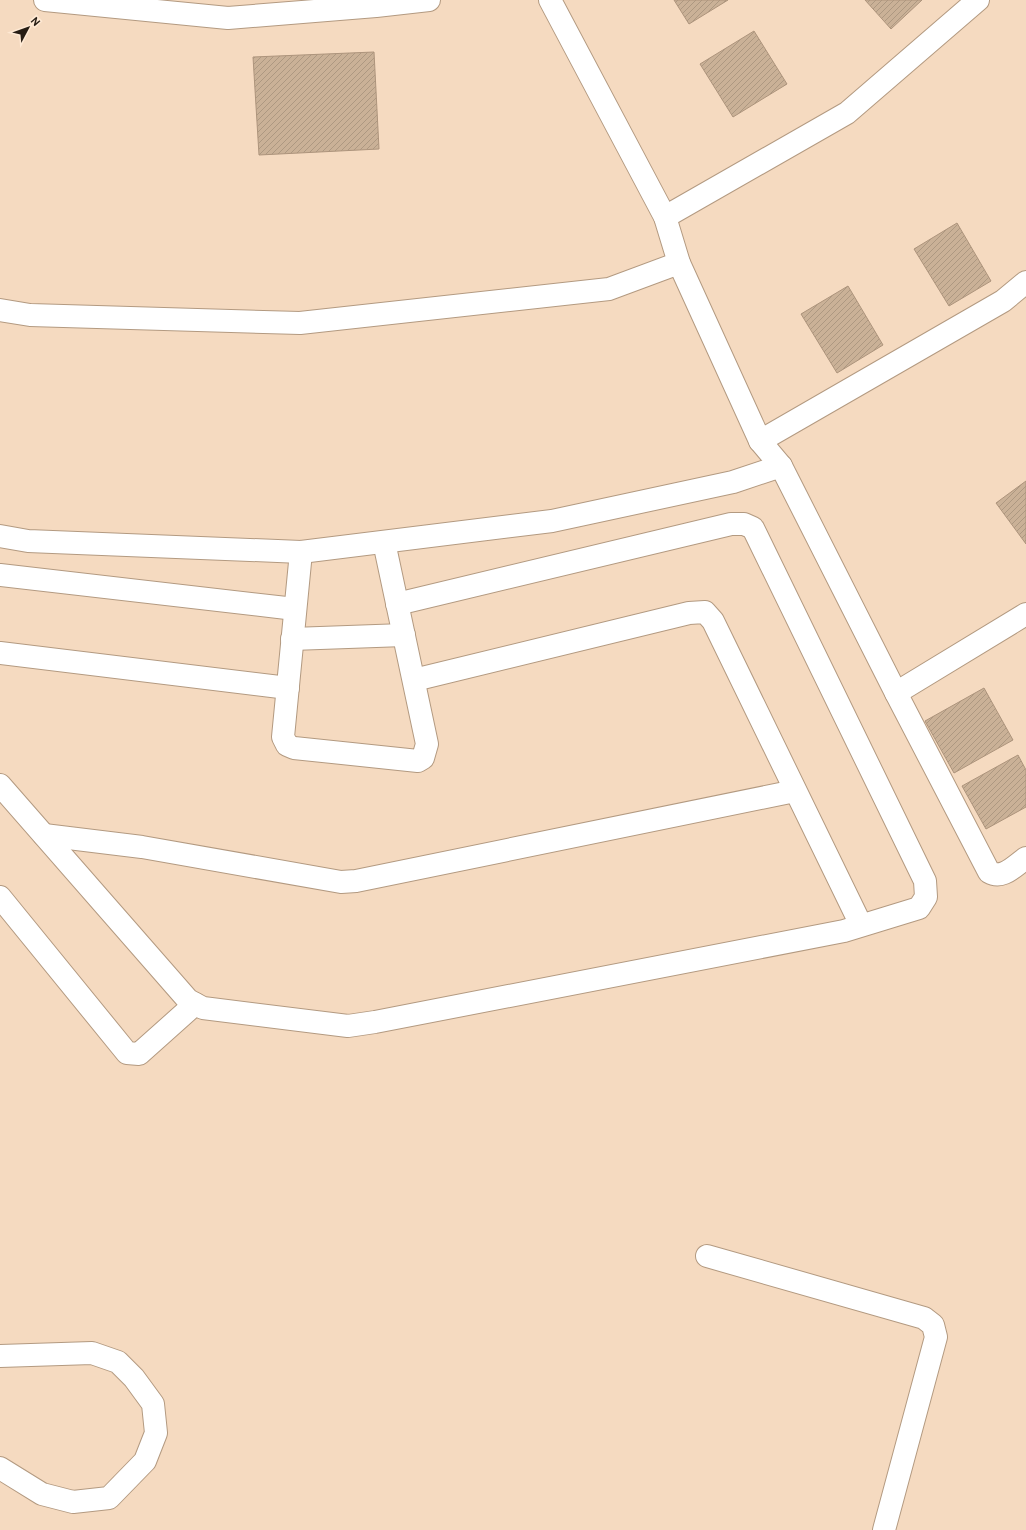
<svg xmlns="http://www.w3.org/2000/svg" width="1026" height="1530" viewBox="0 0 1026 1530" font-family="Overpass,sans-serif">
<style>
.building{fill:url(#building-hatch);stroke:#ad947c}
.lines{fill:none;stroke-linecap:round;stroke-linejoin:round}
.minor-casing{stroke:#b39a81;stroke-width:24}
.minor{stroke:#fff;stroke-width:22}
</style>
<defs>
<pattern id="building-hatch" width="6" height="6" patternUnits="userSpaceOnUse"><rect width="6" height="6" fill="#cab197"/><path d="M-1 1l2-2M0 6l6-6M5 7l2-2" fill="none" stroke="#ad9881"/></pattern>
</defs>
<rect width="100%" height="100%" fill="#f5dac0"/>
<g class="building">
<polygon points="674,0 728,0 689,24"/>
<polygon points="865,0 922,0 891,29"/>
<polygon points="754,31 787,84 733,117 700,64"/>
<polygon points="374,52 379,149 259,155 253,57"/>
<polygon points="957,223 991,281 949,306 914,249"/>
<polygon points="848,286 883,345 837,373 801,314"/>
<polygon points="1026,481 1026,544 996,503"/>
<polygon points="984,688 1013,740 954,773 925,721"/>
<polygon points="1018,755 1026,770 1026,807 986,829 962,786"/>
</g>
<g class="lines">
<g class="minor-casing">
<g id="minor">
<polyline points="45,0 228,18 376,6 429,0"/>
<path d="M 550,0 L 665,217 L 679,263 L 760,441 L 781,466 L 896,693 L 989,872 C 1003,880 1014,866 1026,858"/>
<polyline points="665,217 847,113 978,0"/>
<polyline points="0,310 30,315 300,323 609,289 679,263"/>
<polyline points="760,441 1003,301 1026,282"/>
<polyline points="0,536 28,541 301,552 552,521 733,482 781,466"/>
<polyline points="301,552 283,737 287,745 294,748 418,761 423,758 427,744 384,542"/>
<polyline points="0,575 295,609"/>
<polyline points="292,639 404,635"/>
<polyline points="0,653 288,688"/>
<polyline points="414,680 689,613 705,612 713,621 861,925"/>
<polyline points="896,693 1026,614"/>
<polyline points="0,785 188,1000 203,1008 348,1026 375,1022 844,931 919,908 926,897 925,881 753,528 744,524 731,524 397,604"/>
<polyline points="44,835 142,847 341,882 356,881 795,791"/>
<polyline points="0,897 127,1053 139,1054 195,1004"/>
<polyline points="707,1256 924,1318 933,1325 936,1337 884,1530"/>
<polyline points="0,1356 92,1353 118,1362 134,1378 153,1404 156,1433 145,1461 109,1498 73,1502 42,1494 0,1468"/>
</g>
</g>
<use href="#minor" class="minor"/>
</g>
<g transform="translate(28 28) rotate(49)" stroke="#fee9d4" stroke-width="3" paint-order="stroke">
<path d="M0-3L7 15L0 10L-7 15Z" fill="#261c13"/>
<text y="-6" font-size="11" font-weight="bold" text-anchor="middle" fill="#261c13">N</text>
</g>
</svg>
